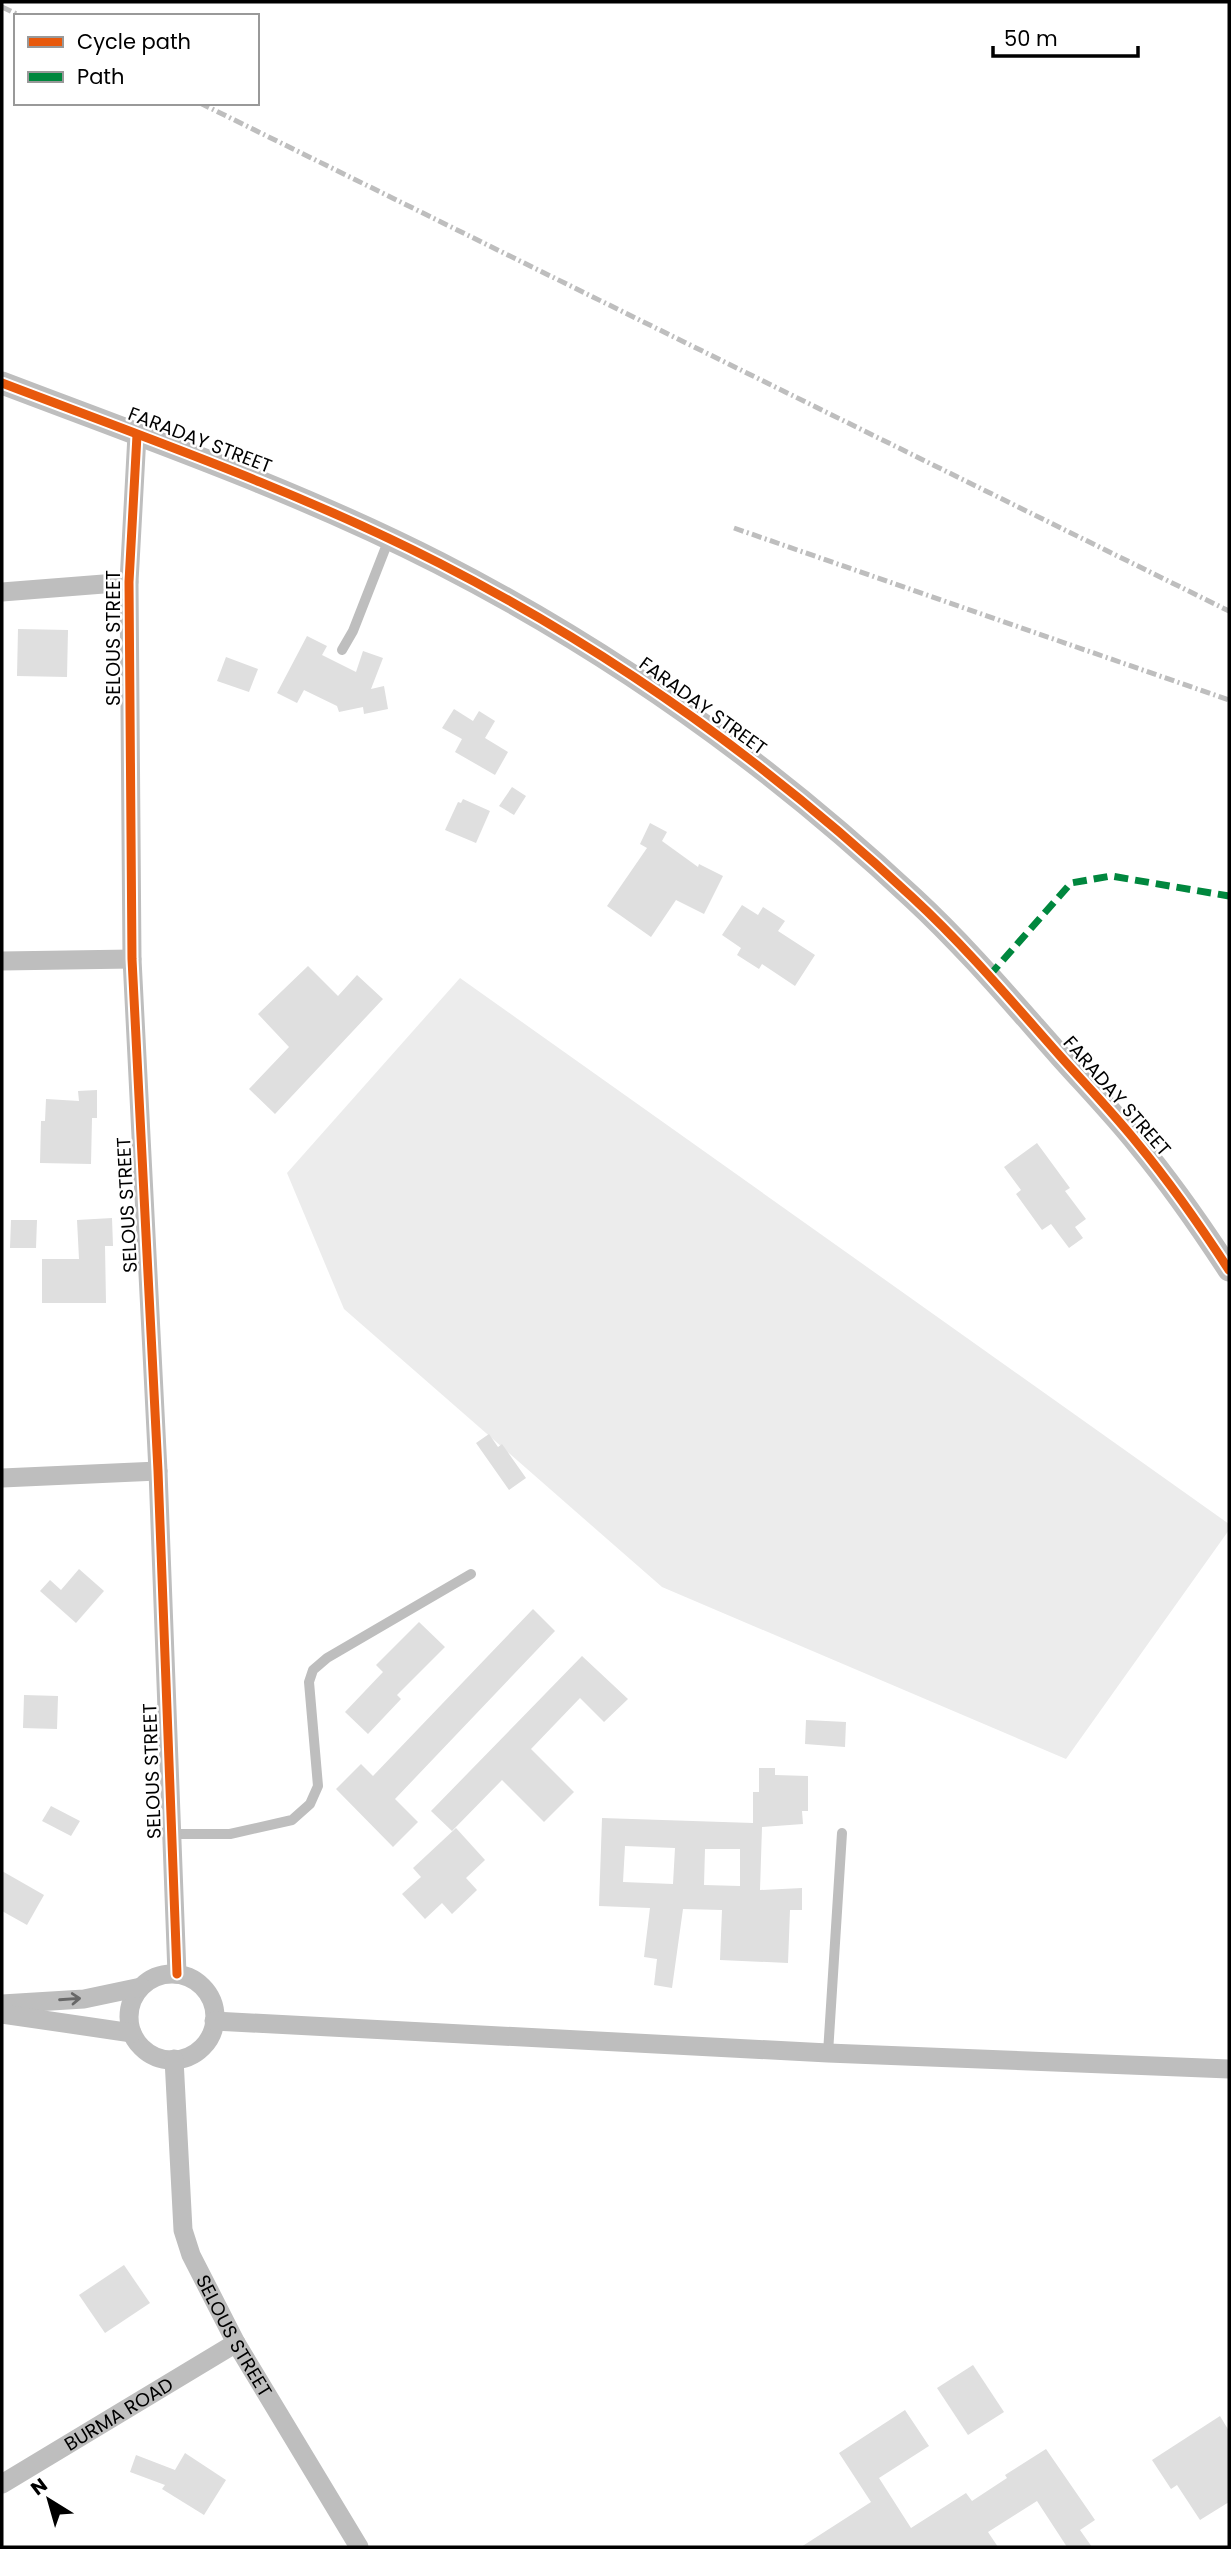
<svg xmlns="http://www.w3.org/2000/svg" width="1231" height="2549" viewBox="0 0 1231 2549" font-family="Poppins,sans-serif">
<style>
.green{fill:#ececec}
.building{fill:#dfdfdf;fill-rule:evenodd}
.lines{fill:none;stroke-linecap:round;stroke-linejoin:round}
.service{stroke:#bebebe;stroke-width:10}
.minor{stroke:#bebebe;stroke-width:19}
.tertiary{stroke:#bebebe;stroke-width:23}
.rail{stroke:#bebebe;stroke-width:5;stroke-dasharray:10 3.5 2 3.5;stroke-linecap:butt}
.quiet{stroke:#00873e;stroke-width:7;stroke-dasharray:14 7;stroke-linecap:butt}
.cycleway-casing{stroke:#fff;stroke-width:13}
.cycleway{stroke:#e8590c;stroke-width:9}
.oneway{stroke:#686868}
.labels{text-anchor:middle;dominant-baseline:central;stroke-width:5;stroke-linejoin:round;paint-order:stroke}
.street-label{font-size:19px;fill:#000;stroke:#fff}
</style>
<rect width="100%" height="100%" fill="#fff"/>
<polygon class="green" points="460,978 1229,1524 1229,1530 1066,1759 662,1587 344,1309 287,1173"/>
<g class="building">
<polygon points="18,629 68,630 67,677 17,676"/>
<polygon points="307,636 327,646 322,655 356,672 363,651 383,658 371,689 384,686 388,709 364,714 363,707 339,712 337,706 304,690 297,703 277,693"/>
<polygon points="226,657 258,669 249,692 217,681"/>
<polygon points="454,709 473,721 479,711 495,721 485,738 508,752 495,775 455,752 462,739 442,728"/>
<polygon points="512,787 526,796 514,815 499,806"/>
<polygon points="463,799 490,811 476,843 445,830 458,802 461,803"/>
<polygon points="650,823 667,832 662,841 698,867 699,864 723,876 704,914 676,900 651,937 607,906 647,848 640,844"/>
<polygon points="742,905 758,915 763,907 785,921 778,931 815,955 795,986 762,964 759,969 737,955 741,948 722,935"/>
<polygon points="308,966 338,996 357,975 383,999 275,1114 249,1089 289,1047 258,1014"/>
<polygon points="97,1090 97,1118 92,1118 91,1164 40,1163 41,1121 45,1121 46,1099 79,1101 78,1091"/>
<polygon points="1037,1143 1070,1188 1065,1191 1086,1219 1075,1227 1083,1238 1069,1248 1051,1224 1042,1230 1016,1194 1021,1190 1004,1167"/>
<polygon points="112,1218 113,1246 105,1246 106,1303 42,1303 42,1259 79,1259 77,1220"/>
<polygon points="11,1220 37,1220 36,1248 10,1248"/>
<polygon points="489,1434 498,1447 502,1444 526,1478 509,1490 476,1443"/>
<polygon points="79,1569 104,1591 76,1623 40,1591 50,1580 61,1590"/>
<polygon points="533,1609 555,1631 395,1799 418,1822 393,1847 336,1789 361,1764 373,1776"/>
<polygon points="419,1622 445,1647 397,1695 401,1699 368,1734 345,1712 383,1672 376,1665"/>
<polygon points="582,1656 628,1699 604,1722 580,1698 531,1749 574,1792 544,1822 502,1780 452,1831 431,1811"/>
<polygon points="24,1695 58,1696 57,1729 23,1728"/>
<polygon points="806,1720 846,1722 845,1747 805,1744"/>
<path d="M 759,1768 L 775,1768 L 775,1775 L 808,1776 L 808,1811 L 802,1811 L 803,1824 L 762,1827 L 760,1890 L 802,1888 L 802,1910 L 790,1910 L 788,1963 L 720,1960 L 722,1910 L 683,1909 L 672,1988 L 654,1985 L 657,1959 L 644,1957 L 650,1908 L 599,1906 L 602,1818 L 753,1823 L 753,1792 L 759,1792 ZM 625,1846 L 675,1848 L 673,1884 L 623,1882 ZM 705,1849 L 740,1849 L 740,1886 L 704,1885 Z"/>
<polygon points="51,1806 80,1821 71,1836 42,1821"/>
<polygon points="456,1828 485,1860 466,1878 477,1890 452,1914 442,1903 425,1919 402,1894 421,1877 413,1868"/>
<polygon points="2,1871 44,1895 27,1925 2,1911"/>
<polygon points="124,2265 150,2303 105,2333 79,2295"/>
<polygon points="973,2365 1004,2412 968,2435 937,2388"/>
<polygon points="905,2410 929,2446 879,2478 911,2528 966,2493 972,2501 1007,2478 1005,2475 1046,2449 1095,2520 1080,2530 1092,2547 1067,2547 1037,2501 988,2532 998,2547 801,2547 871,2502 839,2453"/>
<polygon points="1220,2416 1229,2431 1229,2502 1200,2520 1177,2485 1171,2489 1152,2460"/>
<polygon points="185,2453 226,2480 204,2515 162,2489 165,2485 130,2472 136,2455 175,2470"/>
</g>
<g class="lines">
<g class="service">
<polyline points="342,650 353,631 389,539"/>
<polyline points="171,1834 230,1834 292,1820 310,1804 318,1786 309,1682 313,1670 327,1658 471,1574"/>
<polyline points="828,2053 842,1833"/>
</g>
<g class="minor">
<polyline points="137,435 129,582 132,959 158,1471 177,1974"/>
<polyline points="2,592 129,582"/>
<polyline points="2,961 132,959"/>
<polyline points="2,1478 158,1471"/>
<circle cx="172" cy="2017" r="43"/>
<polyline points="2,2004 84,1999 141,1987"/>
<polyline points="2,2014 132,2033"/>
<polyline points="214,2021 828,2053 1229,2069"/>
<path id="s1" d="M 174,2059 L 183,2230 L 191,2255 L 236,2343 L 359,2547"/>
<path id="s2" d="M 2,2484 L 236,2343"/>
</g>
<path class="tertiary" d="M 2,383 C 149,439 298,491 439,563 C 611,651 772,766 913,898 C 966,947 1013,1003 1061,1057 C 1087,1086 1114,1114 1138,1144 C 1171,1184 1201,1227 1229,1270"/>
<g class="rail">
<polyline points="2,7 21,16"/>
<polyline points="200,103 1229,611"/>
<polyline points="734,528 1229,700"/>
</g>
<polyline class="quiet" points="989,976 1071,883 1111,876 1229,896"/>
<g class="cycleway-casing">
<g id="cycleway">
<path d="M 2,383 C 149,439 298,491 439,563 C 611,651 772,766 913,898 C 966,947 1013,1003 1061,1057 C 1087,1086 1114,1114 1138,1144 C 1171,1184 1201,1227 1229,1270"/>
<polyline points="137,435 129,582 132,959 158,1471 177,1974"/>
</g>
</g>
<use href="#cycleway" class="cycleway"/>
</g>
<defs><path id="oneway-shaft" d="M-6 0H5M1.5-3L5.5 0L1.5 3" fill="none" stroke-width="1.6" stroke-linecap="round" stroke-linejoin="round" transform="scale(1.75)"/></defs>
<use class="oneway" href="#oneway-shaft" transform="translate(70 1999) rotate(-4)"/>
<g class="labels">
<g class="street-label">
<text transform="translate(200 440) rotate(21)">FARADAY STREET</text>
<text transform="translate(113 638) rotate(-90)">SELOUS STREET</text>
<text transform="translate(703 706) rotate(36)">FARADAY STREET</text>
<text transform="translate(1117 1096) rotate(49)">FARADAY STREET</text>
<text transform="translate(127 1205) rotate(-93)">SELOUS STREET</text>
<text transform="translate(152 1771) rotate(-92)">SELOUS STREET</text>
<text stroke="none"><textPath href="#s1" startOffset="289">SELOUS STREET</textPath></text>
<text stroke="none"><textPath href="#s2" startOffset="136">BURMA ROAD</textPath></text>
</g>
</g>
<rect width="1231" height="2549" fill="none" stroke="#000000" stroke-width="7"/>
<rect x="14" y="14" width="245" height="91" fill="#ffffff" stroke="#999999" stroke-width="2"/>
<rect x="28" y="37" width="35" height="10" fill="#e8590c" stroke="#999999" stroke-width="2"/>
<text x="77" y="49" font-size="21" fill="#000000">Cycle path</text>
<rect x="28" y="72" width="35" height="10" fill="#00873e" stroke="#999999" stroke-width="2"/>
<text x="77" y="84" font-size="21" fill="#000000">Path</text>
<g transform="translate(49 2500) rotate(323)" stroke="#ffffff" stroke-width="5" paint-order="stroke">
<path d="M0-5L12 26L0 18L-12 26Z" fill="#000000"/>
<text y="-10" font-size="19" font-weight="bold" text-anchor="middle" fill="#000000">N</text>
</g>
<path d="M993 46v10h145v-10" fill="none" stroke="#000000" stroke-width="3.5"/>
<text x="1004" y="46" font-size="21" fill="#000000" stroke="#ffffff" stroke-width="5" paint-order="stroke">50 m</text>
</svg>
